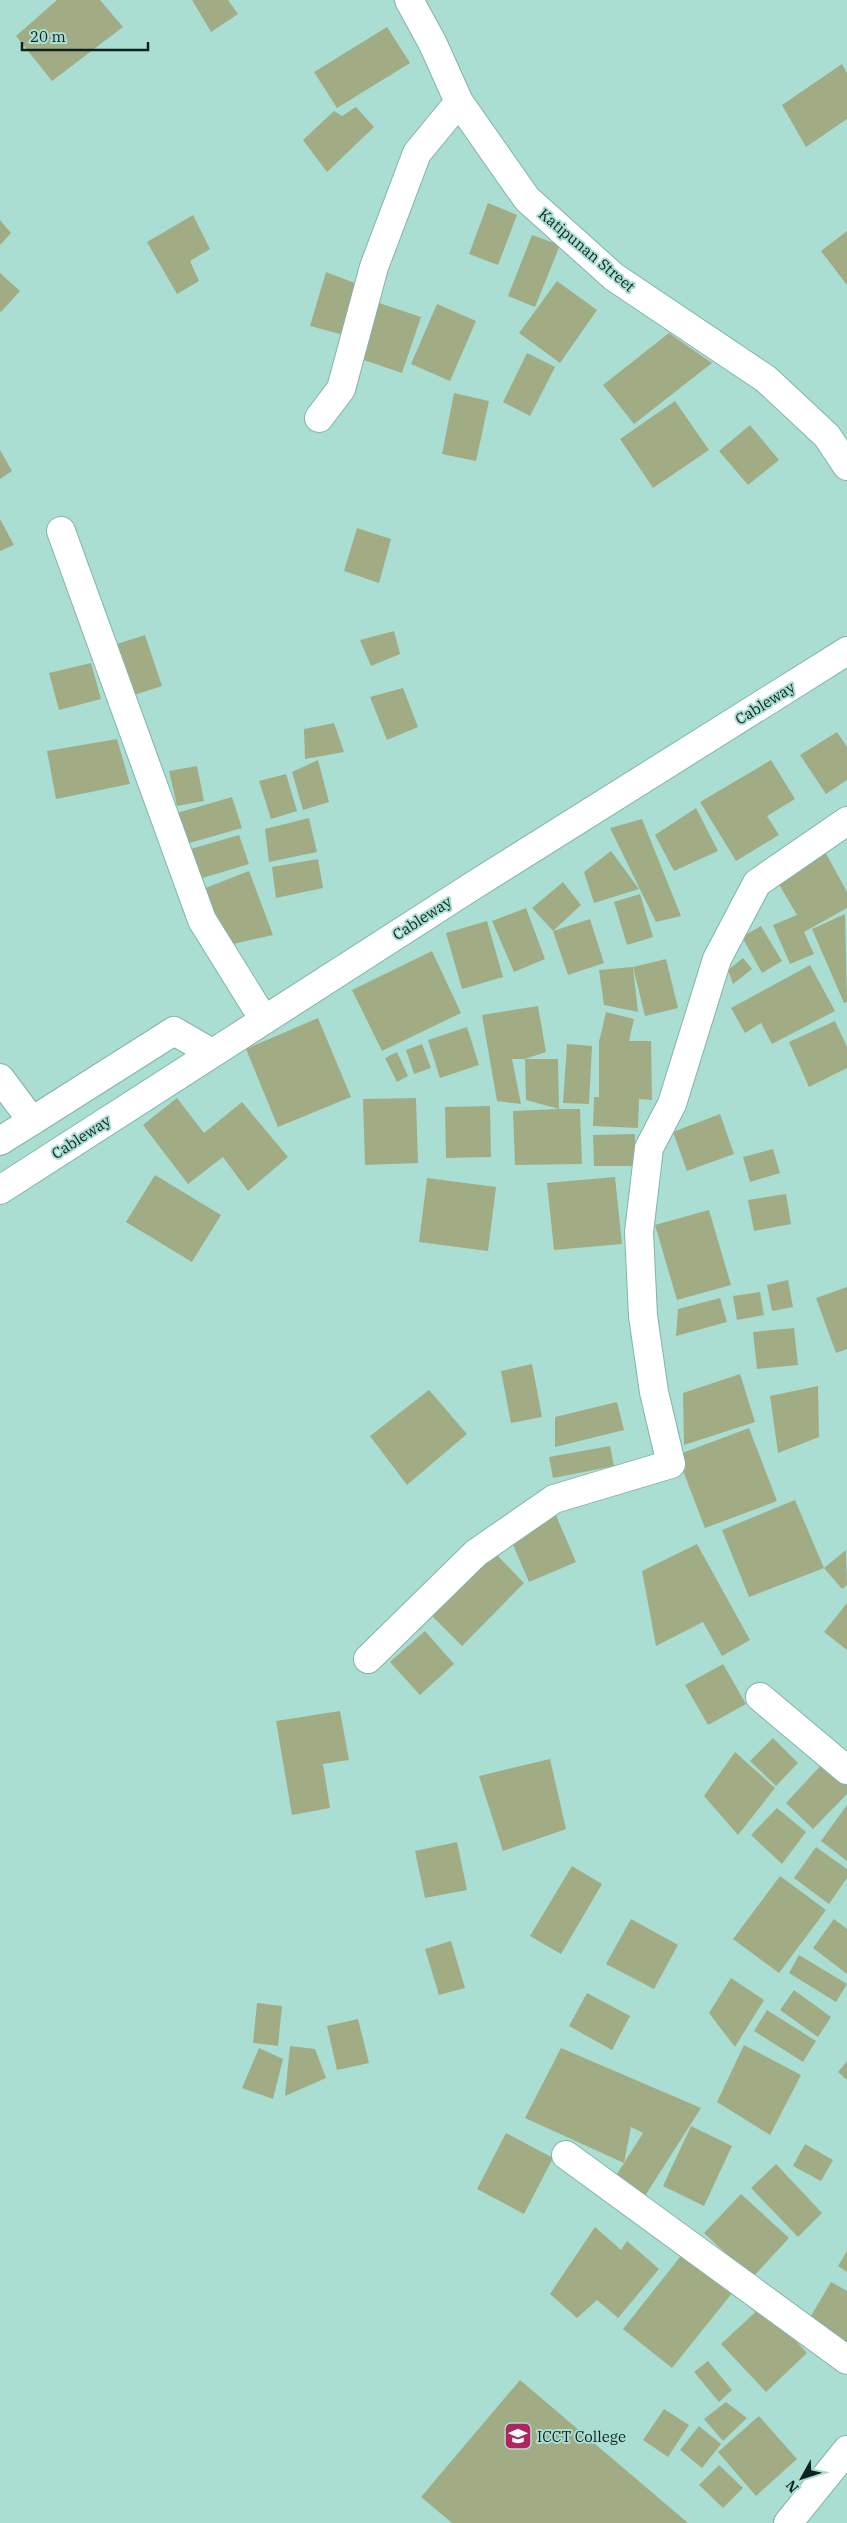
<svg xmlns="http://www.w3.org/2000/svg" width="847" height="2523" viewBox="0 0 847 2523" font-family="'IBM Plex Serif',serif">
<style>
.building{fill:#a1ac85;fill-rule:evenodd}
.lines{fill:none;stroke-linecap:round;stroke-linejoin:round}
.street-casing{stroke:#81b4aa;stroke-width:30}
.secondary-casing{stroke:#81b4aa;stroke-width:30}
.street{stroke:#fff;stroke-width:28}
.secondary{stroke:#fff;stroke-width:28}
.labels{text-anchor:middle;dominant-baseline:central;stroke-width:4;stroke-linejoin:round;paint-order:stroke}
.street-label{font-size:15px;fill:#0e231f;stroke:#aaded3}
.poi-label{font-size:15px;fill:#0e231f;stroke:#aaded3;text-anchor:start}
</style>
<rect width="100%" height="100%" fill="#aaded3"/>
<g class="building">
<polygon points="57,0 100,0 123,27 52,81 16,36"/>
<polygon points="192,0 228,0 238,14 211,32"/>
<polygon points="387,27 410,63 337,108 314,72"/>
<polygon points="842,64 847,73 847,119 806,147 782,105"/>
<polygon points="356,107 374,127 327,172 303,140 334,111 342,116"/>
<polygon points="488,203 517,215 498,265 469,254"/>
<polygon points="193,215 210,249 190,261 199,281 177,294 147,242"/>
<polygon points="0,220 11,233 0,245"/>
<polygon points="847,231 847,285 821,251"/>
<polygon points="532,235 560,245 535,307 508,296"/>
<polygon points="326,272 360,285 344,335 310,326"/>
<polygon points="0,273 20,291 1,312 0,311"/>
<polygon points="557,281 597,310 560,363 519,333"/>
<polygon points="376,302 421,317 402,373 358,358"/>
<polygon points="437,304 476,321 450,381 411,364"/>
<polygon points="669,333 712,363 634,424 603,385"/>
<polygon points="527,353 555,367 530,416 503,402"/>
<polygon points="454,393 489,401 476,461 442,454"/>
<polygon points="675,401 709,450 653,488 620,439"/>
<polygon points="750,425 779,460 748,485 719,451"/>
<polygon points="0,450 12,471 0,479"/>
<polygon points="0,519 14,545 0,551"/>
<polygon points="357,528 391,539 379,583 344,571"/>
<polygon points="394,631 400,654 371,666 360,640"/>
<polygon points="145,635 162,686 131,696 114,645"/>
<polygon points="91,663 101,699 59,710 49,673"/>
<polygon points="403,688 418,727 387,740 370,697"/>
<polygon points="334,723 344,752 305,759 304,729"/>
<polygon points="837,732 847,747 847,780 826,794 800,755"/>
<polygon points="117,739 130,784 56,799 47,751"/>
<polygon points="318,760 329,802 303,810 292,772"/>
<polygon points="771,760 795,799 767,816 779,835 736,861 700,802"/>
<polygon points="197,766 204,801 177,806 169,771"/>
<polygon points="286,774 297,811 271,819 259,781"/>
<polygon points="232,797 242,828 186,844 177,813"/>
<polygon points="696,808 718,851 674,871 655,835"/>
<polygon points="309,818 317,852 269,862 265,829"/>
<polygon points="642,819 681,916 656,922 610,828"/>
<polygon points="239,835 249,864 199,879 191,849"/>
<polygon points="823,848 847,892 847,908 804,932 814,954 790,964 773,925 797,915 774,876"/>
<polygon points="611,851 639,889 594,903 584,872"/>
<polygon points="318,859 323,888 276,898 272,867"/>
<polygon points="249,871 273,935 220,947 203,889"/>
<polygon points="563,882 581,905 553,931 590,919 604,963 568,975 553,931 532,908"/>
<polygon points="640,894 653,937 627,945 614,902"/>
<polygon points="526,908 545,959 514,972 492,921"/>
<polygon points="845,914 847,1002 844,1003 812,929"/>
<polygon points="487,921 503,977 462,989 446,933"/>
<polygon points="761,926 782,961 762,973 742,937"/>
<polygon points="432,951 461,1013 382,1051 352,990"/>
<polygon points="743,958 752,969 733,984 728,970"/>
<polygon points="666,959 678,1008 645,1016 633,967"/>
<polygon points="810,965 835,1011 772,1044 761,1023 745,1033 731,1008"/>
<polygon points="633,967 638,1012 604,1005 599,970"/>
<polygon points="538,1006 546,1052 525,1059 512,1059 521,1104 497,1101 482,1015"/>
<polygon points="606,1012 634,1019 629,1041 651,1041 652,1100 639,1099 638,1128 593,1126 594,1097 599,1097 599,1042"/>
<polygon points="318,1018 351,1097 278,1127 246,1049"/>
<polygon points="835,1021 847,1047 847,1068 809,1087 789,1042"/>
<polygon points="467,1027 479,1065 440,1078 428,1040"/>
<polygon points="422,1044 431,1068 414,1074 406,1050"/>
<polygon points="567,1044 592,1046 589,1104 563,1103"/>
<polygon points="397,1052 408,1076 397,1082 385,1058"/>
<polygon points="525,1059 558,1059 559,1109 580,1109 582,1164 515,1165 513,1111 559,1109 526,1100"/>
<polygon points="177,1098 204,1133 242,1102 288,1157 248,1191 223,1157 188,1184 143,1125"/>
<polygon points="416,1098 418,1163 365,1165 363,1099"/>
<polygon points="490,1106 491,1157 446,1158 445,1107"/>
<polygon points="720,1114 734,1154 687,1171 673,1132"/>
<polygon points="635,1134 635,1166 594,1166 593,1135"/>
<polygon points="773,1149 780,1173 750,1182 743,1157"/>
<polygon points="155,1175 221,1215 192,1262 126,1222"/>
<polygon points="615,1177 622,1244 554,1250 547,1183"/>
<polygon points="427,1178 496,1187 488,1251 419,1242"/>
<polygon points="786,1194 791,1224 754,1231 748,1200"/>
<polygon points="709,1210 731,1285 677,1300 655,1225"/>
<polygon points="788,1280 793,1307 772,1311 767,1285"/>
<polygon points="847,1287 847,1349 836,1353 816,1298"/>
<polygon points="760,1292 764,1315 737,1320 733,1296"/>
<polygon points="720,1298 727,1322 676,1336 678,1309"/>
<polygon points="794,1328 798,1365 757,1369 753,1332"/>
<polygon points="532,1364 542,1417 511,1423 501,1371"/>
<polygon points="740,1374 755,1422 684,1445 683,1393"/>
<polygon points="818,1386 819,1437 778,1453 770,1396"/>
<polygon points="429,1390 467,1434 407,1485 370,1436"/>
<polygon points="617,1402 624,1430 555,1447 555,1417"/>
<polygon points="749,1428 777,1501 705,1528 677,1455"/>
<polygon points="610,1446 614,1466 553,1478 549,1457"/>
<polygon points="795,1500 824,1568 749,1597 722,1530"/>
<polygon points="555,1513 576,1562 529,1582 508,1533"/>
<polygon points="697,1544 750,1640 722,1656 703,1622 656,1646 642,1571"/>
<polygon points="846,1550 847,1585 842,1589 824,1568"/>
<polygon points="494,1552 524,1583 462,1646 431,1615"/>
<polygon points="847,1603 847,1650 824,1632"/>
<polygon points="425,1631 454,1664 420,1695 390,1662"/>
<polygon points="723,1664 746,1704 708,1725 685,1685"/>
<polygon points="340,1711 349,1760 323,1764 330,1808 292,1815 276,1721"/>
<polygon points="773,1738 798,1763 776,1786 750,1761"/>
<polygon points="735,1752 775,1788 738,1835 704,1796"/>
<polygon points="550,1759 566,1829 503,1851 479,1776"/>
<polygon points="824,1762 847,1780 847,1794 813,1829 786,1803"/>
<polygon points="847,1805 847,1861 821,1841"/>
<polygon points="777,1808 806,1832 782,1864 751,1835"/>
<polygon points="457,1842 467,1890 425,1898 415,1851"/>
<polygon points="816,1847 847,1869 847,1878 829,1904 794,1878"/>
<polygon points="572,1866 602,1884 561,1954 530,1936"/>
<polygon points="780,1876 826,1910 779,1973 733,1939"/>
<polygon points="631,1919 678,1945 654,1989 606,1964"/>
<polygon points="834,1919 847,1929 847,1974 813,1948"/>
<polygon points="451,1941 465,1988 439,1995 425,1949"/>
<polygon points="799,1955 847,1984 836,2002 789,1973"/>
<polygon points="731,1978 764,2000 735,2047 709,2013"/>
<polygon points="794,1990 831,2017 818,2037 780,2010"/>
<polygon points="587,1993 630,2016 612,2050 569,2026"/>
<polygon points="257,2003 282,2006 278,2046 253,2043"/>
<polygon points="767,2010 816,2041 803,2062 754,2031"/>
<polygon points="358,2019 369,2063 337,2070 327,2026"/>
<polygon points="744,2045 801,2075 770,2135 717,2102"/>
<polygon points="290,2046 315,2049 326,2078 285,2096"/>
<polygon points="259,2048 283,2059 273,2099 242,2088"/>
<path d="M 561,2048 L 701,2108 L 643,2199 L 613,2180 L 624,2163 L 525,2118 ZM 631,2127 L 643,2133 L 624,2163 Z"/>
<polygon points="847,2061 847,2080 838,2072"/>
<polygon points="691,2126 732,2146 704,2206 663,2186"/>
<polygon points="506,2133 553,2158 524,2214 477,2189"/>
<polygon points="805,2144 833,2160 821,2181 793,2166"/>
<polygon points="776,2164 822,2213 798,2237 751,2188"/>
<polygon points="741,2194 789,2238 752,2278 704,2233"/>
<polygon points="595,2227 621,2250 627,2241 659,2269 618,2318 597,2300 577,2318 550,2294"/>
<polygon points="688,2247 737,2287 672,2368 623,2329"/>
<polygon points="847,2251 847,2272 838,2266"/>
<polygon points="831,2282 847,2291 847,2345 808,2321"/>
<polygon points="763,2305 807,2353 766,2392 721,2344"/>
<polygon points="708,2361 732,2390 719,2402 694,2372"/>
<polygon points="520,2380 688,2523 452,2523 421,2497"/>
<polygon points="726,2402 747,2418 723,2441 704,2419"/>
<polygon points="664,2409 689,2425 668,2457 643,2440"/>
<polygon points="759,2416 797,2459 756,2496 718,2452"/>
<polygon points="699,2426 721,2444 702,2468 680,2450"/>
<polygon points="719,2465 743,2488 723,2508 699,2485"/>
</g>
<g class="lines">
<g class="street-casing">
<g id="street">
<polyline points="409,0 433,44 459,102 527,199 614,277 766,379 827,436 847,466"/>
<polyline points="319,418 341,389 374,267 417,153 459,102"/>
<polyline points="61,531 202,920 264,1020"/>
<polyline points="0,1078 32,1121 174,1031 212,1053"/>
<polyline points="0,1141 32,1121"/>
<polyline points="368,1659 476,1553 554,1499 671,1464 654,1392 643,1316 639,1232 649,1148 672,1104 717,959 757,883 847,821"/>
<polyline points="760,1697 847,1770"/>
<polyline points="566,2155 847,2360"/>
</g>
</g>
<g class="secondary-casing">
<g id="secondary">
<polyline points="0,1190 471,887 847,651"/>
<polyline points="788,2523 847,2450"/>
</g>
</g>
<use href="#street" class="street"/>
<use href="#secondary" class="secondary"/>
</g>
<defs>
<g id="university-square" transform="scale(1.4375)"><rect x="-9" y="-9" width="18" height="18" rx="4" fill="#b02460" stroke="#aaded3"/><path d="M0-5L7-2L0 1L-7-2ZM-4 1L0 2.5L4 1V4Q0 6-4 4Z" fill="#fff"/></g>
</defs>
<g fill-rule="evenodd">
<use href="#university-square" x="518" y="2436"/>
</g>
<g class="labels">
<g class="street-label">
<text transform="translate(587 250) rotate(40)">Katipunan Street</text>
<text transform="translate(765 703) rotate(-32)">Cableway</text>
<text transform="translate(422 918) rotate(-33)">Cableway</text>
<text transform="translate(81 1137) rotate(-33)">Cableway</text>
</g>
<g class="poi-label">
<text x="537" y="2436">ICCT College</text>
</g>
</g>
<g transform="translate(802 2478) rotate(230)" stroke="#aaded3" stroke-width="4" paint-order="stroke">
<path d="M0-4L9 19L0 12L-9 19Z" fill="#0e231f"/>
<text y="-8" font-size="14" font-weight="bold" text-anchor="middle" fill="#0e231f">N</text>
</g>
<path d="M22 42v8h126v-8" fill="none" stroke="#0e231f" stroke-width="2.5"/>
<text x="30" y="42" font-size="15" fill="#0e231f" stroke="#aaded3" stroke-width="4" paint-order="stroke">20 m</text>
</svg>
